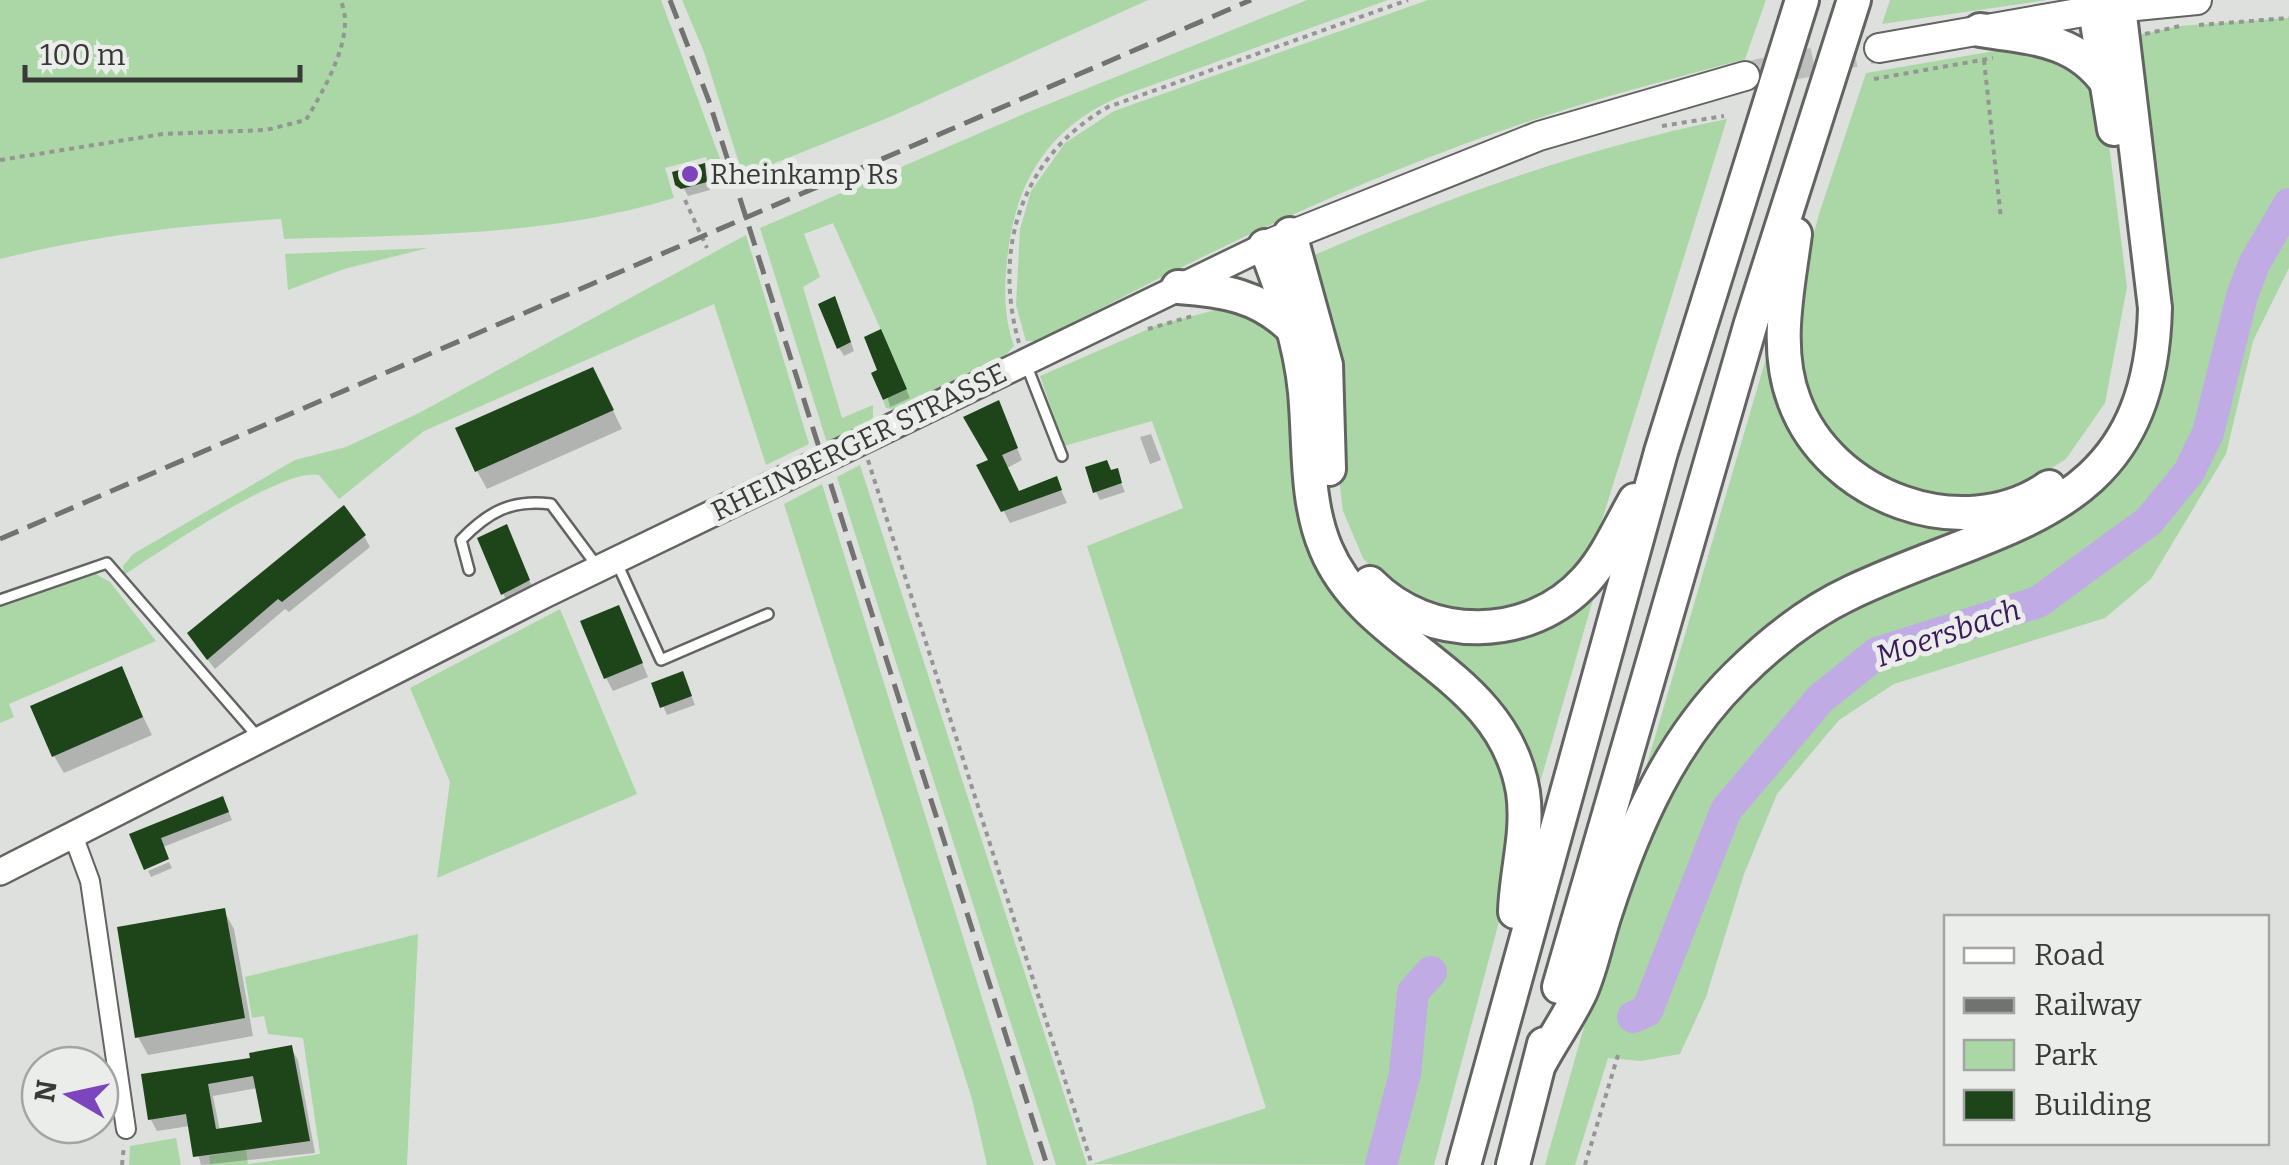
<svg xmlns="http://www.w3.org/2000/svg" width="2289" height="1165" viewBox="0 0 2289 1165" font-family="Bitter,serif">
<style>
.green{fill:#aad7a5}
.shadow{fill:#0003;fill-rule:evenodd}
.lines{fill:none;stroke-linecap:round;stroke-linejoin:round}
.river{stroke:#c1abe5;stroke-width:32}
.building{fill:#1d4519;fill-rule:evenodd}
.primary-tunnel{stroke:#bcbfbc;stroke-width:28;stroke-dasharray:28 14;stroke-linecap:butt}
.lane-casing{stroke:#626461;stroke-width:14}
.street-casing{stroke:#626461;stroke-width:22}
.secondary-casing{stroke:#626461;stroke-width:30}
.primary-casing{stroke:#626461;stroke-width:32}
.highway-casing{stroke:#626461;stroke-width:38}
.path{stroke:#949694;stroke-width:4;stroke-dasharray:5 5;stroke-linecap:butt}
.lane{stroke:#fff;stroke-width:9}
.street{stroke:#fff;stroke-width:18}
.secondary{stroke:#fff;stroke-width:25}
.primary{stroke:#fff;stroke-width:28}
.highway{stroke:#fff;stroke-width:32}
.rail{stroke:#727371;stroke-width:5;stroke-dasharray:20 10;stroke-linecap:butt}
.poi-dot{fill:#7c45bb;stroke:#eaedea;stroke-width:4}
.labels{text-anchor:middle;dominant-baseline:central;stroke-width:10;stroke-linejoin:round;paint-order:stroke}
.poi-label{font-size:28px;fill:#393a38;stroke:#eaedea;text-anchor:start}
.street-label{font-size:28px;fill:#393a38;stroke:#eaedea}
.water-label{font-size:30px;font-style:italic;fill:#3a1a5c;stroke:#eaedea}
</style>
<rect width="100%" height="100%" fill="#dde0dd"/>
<g class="green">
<path d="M 0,0 L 661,0 L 725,172 L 712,176 L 706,157 L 665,168 L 674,198 C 547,237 415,235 284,239 L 281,219 C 183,225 95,235 0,259 Z"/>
<polygon points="682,0 1148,0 890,117 743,176 704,52"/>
<path d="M 1307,0 L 1388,0 L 1119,97 C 1047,128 1014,184 1007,261 C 1004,291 1004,318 1014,346 L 1002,359 L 899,410 L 886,408 L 883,400 L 907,388 L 833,223 L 804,234 L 820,277 L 803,287 L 842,418 L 873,405 L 873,420 L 827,443 L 760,228 L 1026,113 Z"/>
<path d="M 1428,0 L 1766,0 L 1745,59 C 1676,78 1607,95 1539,118 C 1365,175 1200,255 1038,341 L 1026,341 L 1016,305 L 1020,229 L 1031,191 L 1065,143 L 1114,111 Z"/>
<polygon points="1890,0 2047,0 1882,24"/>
<polygon points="2289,18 2289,268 2253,341 2226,454 2151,579 2105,618 1894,684 1839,720 1777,794 1744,874 1706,997 1680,1054 1641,1061 1608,1058 1575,1165 1545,1165 1628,871 1677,774 1716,717 1763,665 1829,616 1982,553 2152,402 2139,35 2179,26"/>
<polygon points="2024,46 2091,79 2105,113 2127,287 2105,403 2066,459 2016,490 1958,500 1902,491 1821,433 1797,371 1792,316 1819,214 1866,73"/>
<path d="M 1727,119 L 1598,533 L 1562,586 L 1518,613 L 1446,614 L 1381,579 L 1363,558 L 1343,511 L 1312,256 C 1447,198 1583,148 1727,119 Z"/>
<path d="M 746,235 L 809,444 L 766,465 L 714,304 L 424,431 L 339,499 L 319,475 C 283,467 159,552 124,575 L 123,566 L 133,554 L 295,460 L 346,447 L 419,413 Z"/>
<polygon points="428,248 344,269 288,290 285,254"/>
<polygon points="1227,307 1275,330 1289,360 1315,558 1465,707 1497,753 1514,821 1501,914 1434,1165 1092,1164 1266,1108 1087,546 1183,508 1152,421 1064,446 1040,376 1158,325"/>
<polygon points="1772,338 1821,465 2005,514 1832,589 1640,788"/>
<polygon points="860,465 1087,1165 1056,1165 837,477"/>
<polygon points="822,484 1034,1165 987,1165 972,1099 784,504"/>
<polygon points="94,573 110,582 156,641 9,704 14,717 0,723 0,605"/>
<polygon points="1599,579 1532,810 1515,751 1358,582 1462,636"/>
<polygon points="560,609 637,794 437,878 450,782 410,688"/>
<polygon points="418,934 407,1165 204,1165 210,1164 209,1156 246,1149 248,1164 320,1154 303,1038 268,1034 264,1016 252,1018 245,977"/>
<polygon points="176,1138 181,1165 129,1165 130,1146"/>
</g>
<g class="shadow">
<polygon points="704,166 710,190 688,196 675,173"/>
<polygon points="839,307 854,351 844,356 839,348"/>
<polygon points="884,341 910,398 890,407 881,371"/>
<polygon points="602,388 622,429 487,489 477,471"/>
<polygon points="998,403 1022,460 1007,468 1019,493 1056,479 1067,503 1010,523 980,466 991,461"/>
<polygon points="1151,434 1161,460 1150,464 1140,437"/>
<polygon points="1116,471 1125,492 1100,500 1096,492"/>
<polygon points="364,536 370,547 289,612 285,609 215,669 196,645"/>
<polygon points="513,540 535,594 511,606 503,594"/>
<polygon points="625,621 648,677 613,691 606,678"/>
<polygon points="120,669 152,735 64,773 54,756"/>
<polygon points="686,682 695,705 667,715 654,685"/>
<polygon points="227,807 232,820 163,847 132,836"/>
<polygon points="169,862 172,868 151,877 148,871"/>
<polygon points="224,911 234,929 253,1036 148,1055 138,1037"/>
<path d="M 291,1048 L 298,1060 L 315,1153 L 201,1165 L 190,1126 L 157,1131 L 151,1120 L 144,1076 L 253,1060 ZM 258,1088 L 265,1124 L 220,1131 L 213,1096 Z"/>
</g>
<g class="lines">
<g class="river">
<polyline points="1633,1017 1647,1011 1726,810 1820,699 1877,653 2038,602 2149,521 2189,472 2208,433 2242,296 2254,264 2289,204"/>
<polyline points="1381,1165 1405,1074 1413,992 1431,972"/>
</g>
</g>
<g class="building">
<polygon points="705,163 707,182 681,189 675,185 672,172"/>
<polygon points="835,296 851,342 837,349 818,304"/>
<polygon points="881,329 907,389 883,400 871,373 877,370 864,337"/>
<polygon points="593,367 614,410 475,472 455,428"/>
<polygon points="999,400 1018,448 1002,455 1019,491 1057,476 1062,490 1001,512 976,465 988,460 963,417"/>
<polygon points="1107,460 1111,470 1118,468 1122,483 1093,493 1085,467"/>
<polygon points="344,505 366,535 282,602 278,599 207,660 187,633"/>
<polygon points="507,524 530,580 501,595 477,538"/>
<polygon points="619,605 643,663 604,679 580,621"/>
<polygon points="122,666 143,717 52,757 30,706"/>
<polygon points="683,671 692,696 660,708 651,683"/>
<polygon points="223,796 229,812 161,838 169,859 144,870 129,834"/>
<polygon points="225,908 245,1018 135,1038 117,927"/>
<path d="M 292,1045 L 310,1141 L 193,1157 L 186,1114 L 148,1120 L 141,1074 L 250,1058 L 249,1053 ZM 253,1076 L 262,1122 L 216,1129 L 208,1084 Z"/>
</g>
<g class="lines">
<polyline class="primary-tunnel" points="1745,76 1879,48"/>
<g class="lane-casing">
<g id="lane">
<polyline points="1026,364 1062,456"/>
<polyline points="617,563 661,660 768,614"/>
<path d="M 469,570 L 461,540 C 488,512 511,499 551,504 L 597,566"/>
<polyline points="0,600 107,563 258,737"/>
</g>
</g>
<g class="street-casing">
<polyline id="street" points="73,835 90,881 126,1129"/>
</g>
<g class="secondary-casing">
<polyline id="secondary" points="0,872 544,595 1265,246"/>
</g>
<g class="primary-casing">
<g id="primary">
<polyline points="1879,48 2095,10 2197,0"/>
<polyline points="1271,243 1539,136 1745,76"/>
</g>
</g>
<g class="highway-casing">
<g id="highway">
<polyline points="2095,10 2114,129"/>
<path d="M 1980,30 C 2031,38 2075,38 2107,83"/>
<polyline points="1290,234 1326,365 1329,469"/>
<path d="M 1795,234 C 1788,288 1774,347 1794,400 C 1829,497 1962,547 2049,487"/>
<path d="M 1265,246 C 1283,293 1300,341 1305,392 C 1310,445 1305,500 1326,549 C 1368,649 1503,671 1523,792 C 1529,833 1516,872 1515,912"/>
<path d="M 1178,287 C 1223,290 1261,296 1294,330"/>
<path d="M 1370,583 C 1429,643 1530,642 1586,580 C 1607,557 1620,526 1635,500"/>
<polyline points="1559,987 1751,323 1854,0"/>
<path d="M 1540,1063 C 1553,1039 1570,1015 1581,991 C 1592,966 1597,937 1606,911 C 1634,825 1671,741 1737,676 C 1771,642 1809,612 1852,592 C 2004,520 2150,518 2155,308 L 2119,7"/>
<polyline points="1464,1165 1661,452 1802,0"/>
<polyline points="1513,1165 1544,1044"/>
</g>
</g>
<g class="path">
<polyline points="2199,25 2289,18"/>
<polyline points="2145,34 2180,26"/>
<polyline points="1984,60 2001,219"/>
<polyline points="1874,79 1993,58"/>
<polyline points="1662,126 1724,116"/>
<path d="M 0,160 L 163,134 L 266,130 L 306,120 C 323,91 358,33 340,0"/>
<polyline points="685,200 707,248"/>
<polyline points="1148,329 1196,315"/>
<path d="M 1019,343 C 992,248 1022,156 1108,107 L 1408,0"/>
<polyline points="868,460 1092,1165"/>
<polyline points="122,1165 124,1145"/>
<polyline points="1585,1165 1618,1055"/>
</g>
<use href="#lane" class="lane"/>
<use href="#street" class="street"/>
<use href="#secondary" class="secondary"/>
<use href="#primary" class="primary"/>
<use href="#highway" class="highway"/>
<g class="rail">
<polyline points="670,0 709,101 1047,1165"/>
<polyline points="0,539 1251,0"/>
</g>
</g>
<circle class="poi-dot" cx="690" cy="174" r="10"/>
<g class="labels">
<g class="poi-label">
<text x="710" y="174">Rheinkamp Rs</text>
</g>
<g class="street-label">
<text transform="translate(859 442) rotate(-26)">RHEINBERGER STRASSE</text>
</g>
<g class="water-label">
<text transform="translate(1948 633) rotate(-19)">Moersbach</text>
</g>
</g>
<rect x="1944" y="915" width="325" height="230" fill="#eaedea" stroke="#a3a5a3" stroke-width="2.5"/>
<rect x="1964" y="948" width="50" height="15" fill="#ffffff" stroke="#a3a5a3" stroke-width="2.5"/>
<text x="2034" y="965" font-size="30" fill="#393a38">Road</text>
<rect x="1964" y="998" width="50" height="15" fill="#727371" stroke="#a3a5a3" stroke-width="2.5"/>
<text x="2034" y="1015" font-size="30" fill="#393a38">Railway</text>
<rect x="1964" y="1040" width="50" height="30" fill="#aad7a5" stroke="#a3a5a3" stroke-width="2.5"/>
<text x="2034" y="1065" font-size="30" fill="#393a38">Park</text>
<rect x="1964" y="1090" width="50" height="30" fill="#1d4519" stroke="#a3a5a3" stroke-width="2.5"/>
<text x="2034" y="1115" font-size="30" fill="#393a38">Building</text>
<g transform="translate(70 1095) rotate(279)"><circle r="48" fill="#eaedea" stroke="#a3a5a3" stroke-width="2.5"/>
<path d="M0-8L18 38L0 25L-18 38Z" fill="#7c45bb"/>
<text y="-15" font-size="28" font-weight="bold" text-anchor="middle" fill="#393a38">N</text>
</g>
<path d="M25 65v15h275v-15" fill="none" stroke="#393a38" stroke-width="5"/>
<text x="40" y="65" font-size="30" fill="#393a38" stroke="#eaedea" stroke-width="8" paint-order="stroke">100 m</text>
</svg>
